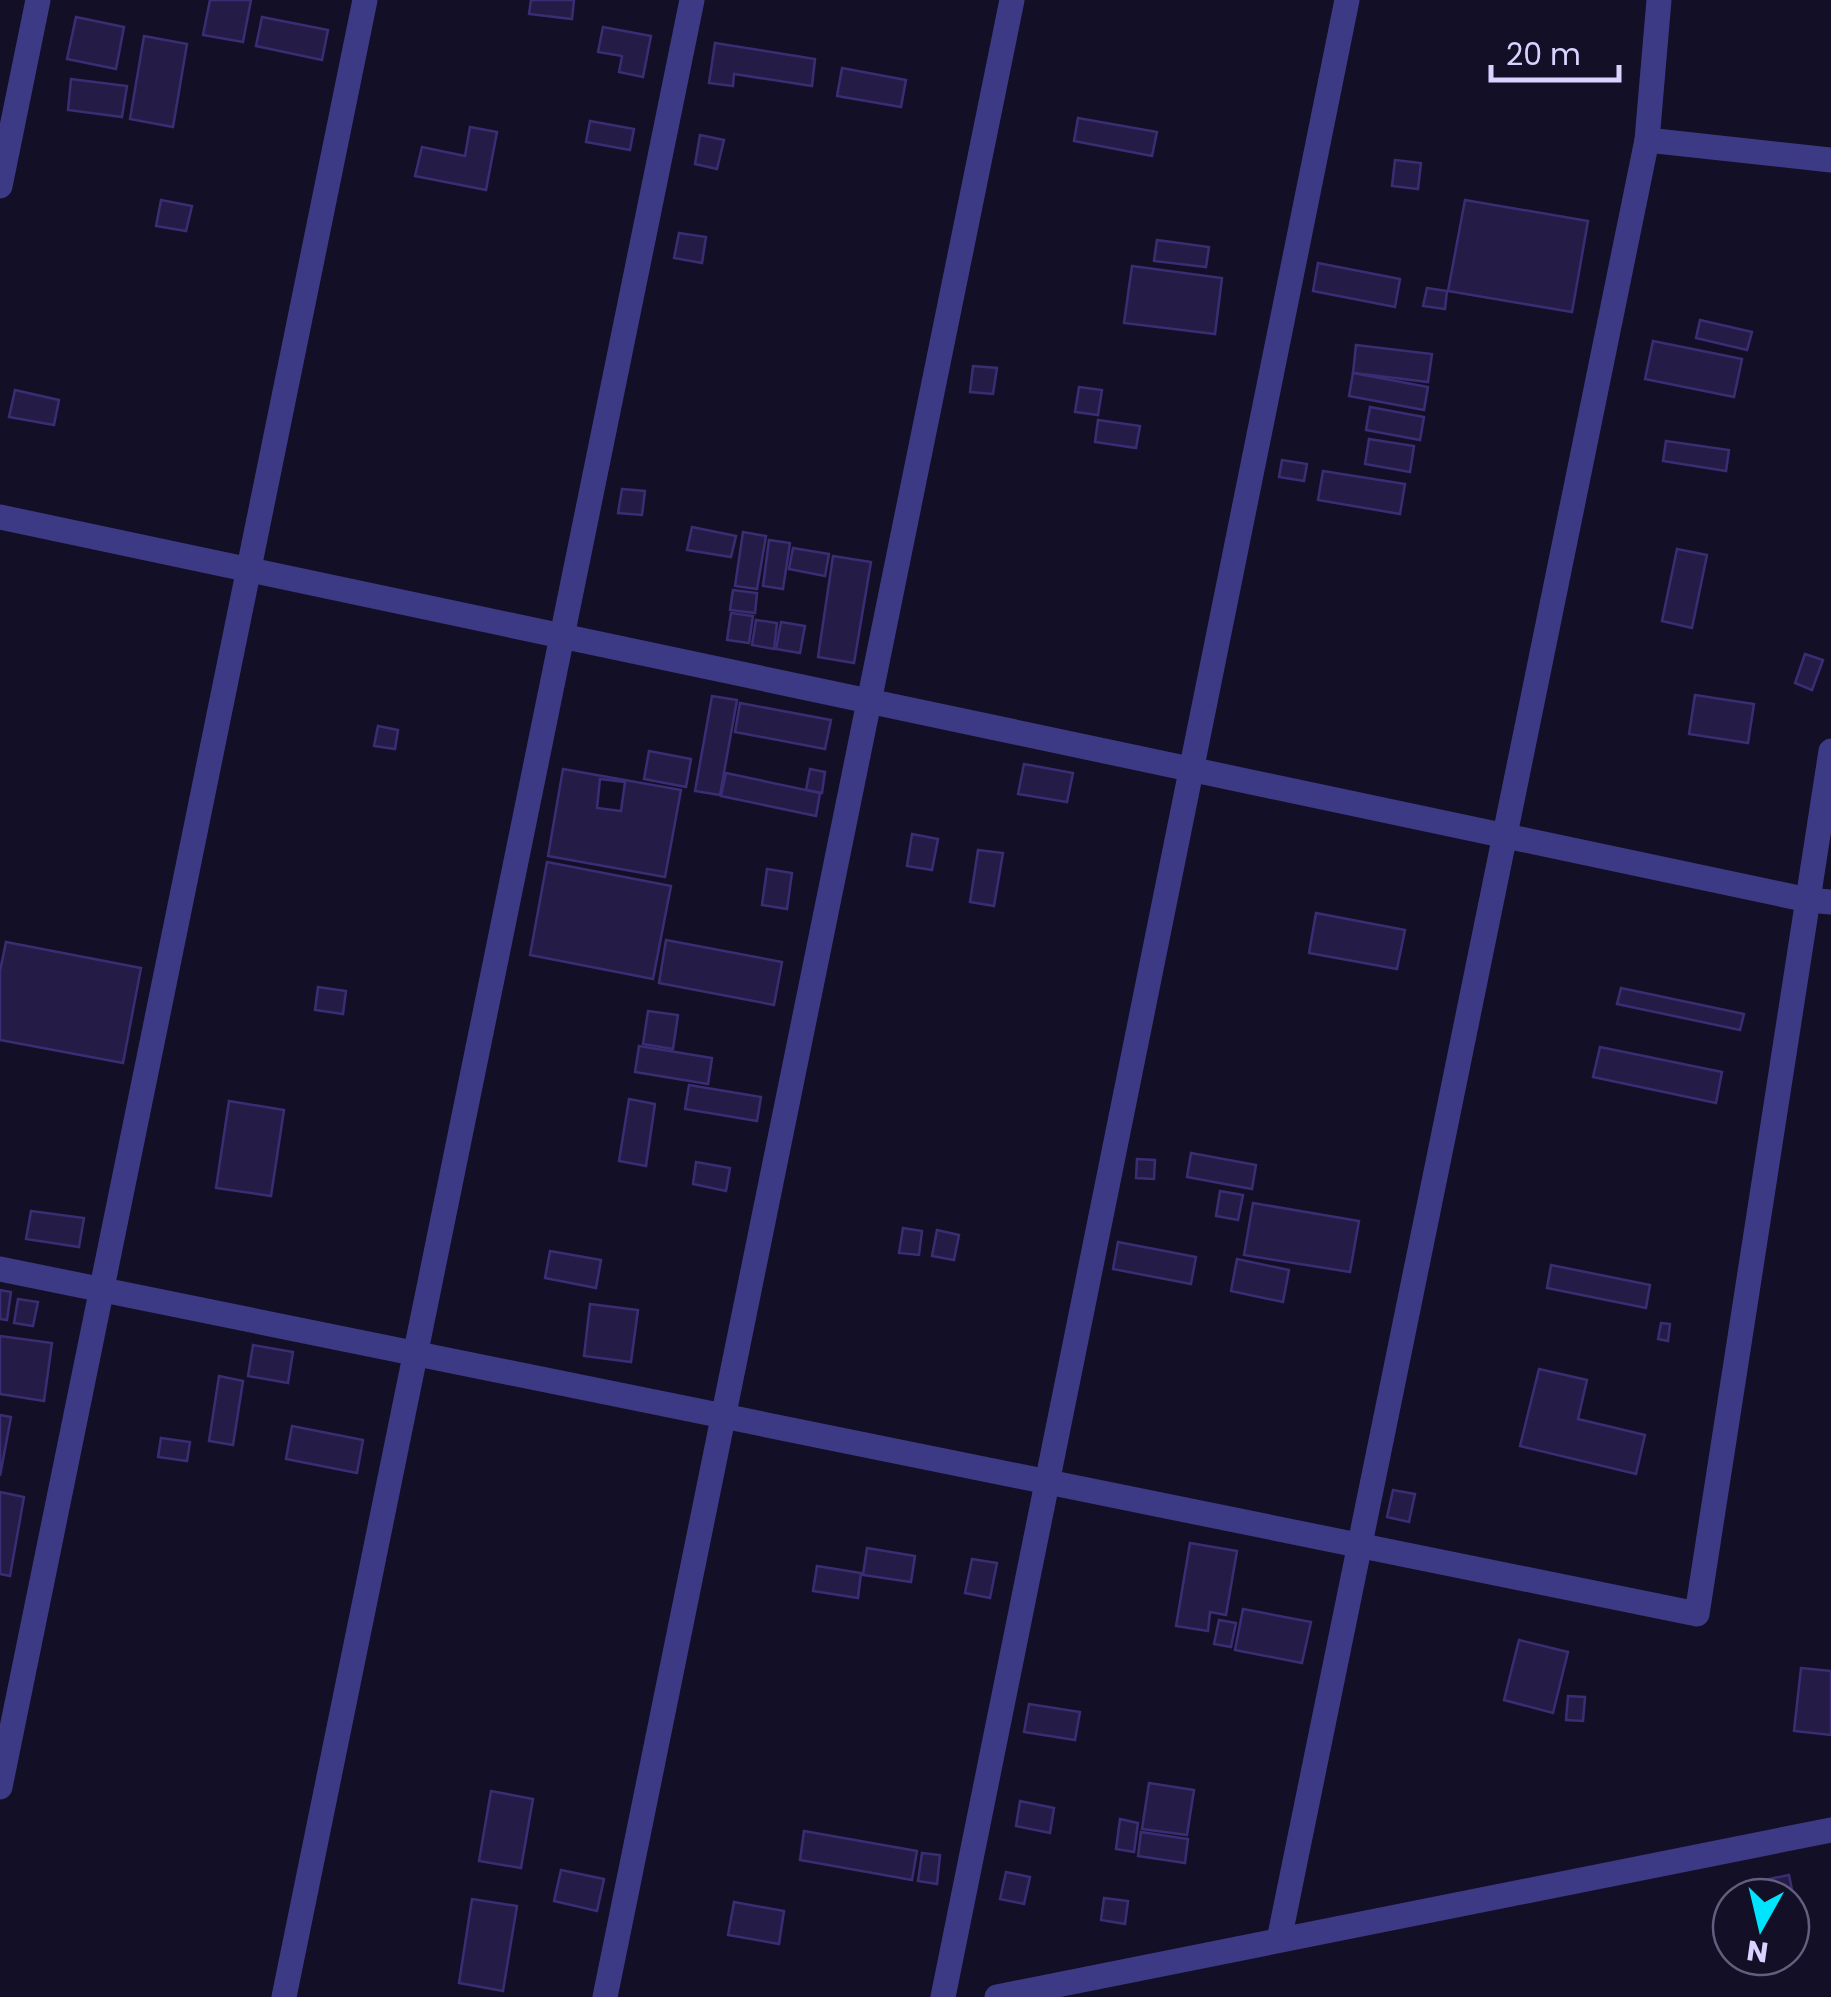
<svg xmlns="http://www.w3.org/2000/svg" width="1831" height="1997" viewBox="0 0 1831 1997" font-family="Poppins,sans-serif">
<style>
.building{fill:#241b47;stroke:#3b2d73;stroke-width:2.5;fill-rule:evenodd}
.lines{fill:none;stroke-linecap:round;stroke-linejoin:round}
.street{stroke:#3d3a85;stroke-width:25}
</style>
<rect width="100%" height="100%" fill="#130f26"/>
<g class="building">
<polygon points="210,0 251,0 243,42 203,35"/>
<polygon points="531,0 574,0 572,19 529,14"/>
<polygon points="76,17 124,27 116,69 67,59"/>
<polygon points="262,17 328,30 322,60 256,46"/>
<polygon points="603,27 651,36 643,77 619,72 622,56 598,52"/>
<polygon points="144,36 187,44 173,127 130,119"/>
<polygon points="715,43 815,59 812,86 734,74 733,86 709,83"/>
<polygon points="842,68 906,80 901,107 837,96"/>
<polygon points="71,79 127,86 122,117 68,110"/>
<polygon points="1078,118 1157,132 1152,156 1074,141"/>
<polygon points="590,121 634,129 630,150 586,142"/>
<polygon points="470,127 497,132 486,190 415,176 422,147 465,156"/>
<polygon points="700,135 724,140 717,169 695,164"/>
<polygon points="1395,160 1421,163 1418,189 1392,186"/>
<polygon points="161,200 192,206 186,231 156,226"/>
<polygon points="1465,200 1588,221 1572,312 1448,291"/>
<polygon points="679,233 706,237 702,263 674,258"/>
<polygon points="1157,240 1209,247 1206,267 1154,261"/>
<polygon points="1318,263 1400,279 1395,307 1313,291"/>
<polygon points="1132,266 1222,278 1215,334 1124,323"/>
<polygon points="1427,288 1447,291 1445,309 1423,306"/>
<polygon points="1700,320 1752,332 1747,350 1696,338"/>
<polygon points="1653,341 1742,359 1734,397 1645,379"/>
<polygon points="1356,345 1432,354 1428,382 1353,373"/>
<polygon points="973,366 997,368 993,394 970,392"/>
<polygon points="1353,373 1428,387 1424,410 1349,396"/>
<polygon points="1079,387 1102,390 1098,415 1075,412"/>
<polygon points="15,390 59,400 54,425 9,417"/>
<polygon points="1370,407 1424,417 1420,440 1366,430"/>
<polygon points="1098,420 1140,426 1136,448 1095,442"/>
<polygon points="1369,439 1414,446 1410,472 1365,464"/>
<polygon points="1666,441 1729,450 1726,471 1663,461"/>
<polygon points="1282,460 1307,464 1304,481 1279,477"/>
<polygon points="1323,471 1405,484 1400,514 1318,500"/>
<polygon points="622,489 645,491 642,515 618,513"/>
<polygon points="692,527 736,536 731,557 687,550"/>
<polygon points="743,532 766,536 757,589 735,586"/>
<polygon points="769,540 790,543 783,589 763,586"/>
<polygon points="793,548 829,554 825,576 789,569"/>
<polygon points="1677,549 1707,555 1692,628 1662,621"/>
<polygon points="833,556 871,562 854,663 818,657"/>
<polygon points="733,590 757,593 755,613 730,610"/>
<polygon points="731,613 753,616 749,643 727,640"/>
<polygon points="756,620 777,623 774,649 752,645"/>
<polygon points="781,622 805,626 800,653 776,649"/>
<polygon points="1805,654 1823,660 1812,690 1795,683"/>
<polygon points="1695,695 1754,704 1748,743 1689,734"/>
<polygon points="712,696 737,700 720,795 695,791"/>
<polygon points="740,703 831,720 825,749 735,732"/>
<polygon points="378,726 398,730 395,749 374,746"/>
<polygon points="649,751 691,759 686,787 644,779"/>
<polygon points="1024,764 1073,773 1067,802 1018,794"/>
<path d="M 563,769 L 681,790 L 665,877 L 548,856 ZM 600,779 L 625,782 L 621,811 L 597,808 Z"/>
<polygon points="810,769 825,772 822,793 806,790"/>
<polygon points="726,773 820,793 816,816 721,796"/>
<polygon points="912,834 938,839 932,870 907,866"/>
<polygon points="978,850 1003,853 994,906 970,902"/>
<polygon points="547,862 671,886 653,979 530,955"/>
<polygon points="767,869 792,873 787,909 762,905"/>
<polygon points="1316,913 1405,930 1397,969 1309,953"/>
<polygon points="666,940 782,962 774,1005 659,983"/>
<polygon points="6,942 141,968 123,1063 0,1040 0,971"/>
<polygon points="318,987 346,991 343,1014 315,1010"/>
<polygon points="1621,988 1744,1014 1740,1030 1617,1004"/>
<polygon points="648,1011 678,1015 673,1049 643,1044"/>
<polygon points="639,1046 712,1058 708,1084 635,1072"/>
<polygon points="1600,1047 1722,1072 1716,1103 1593,1077"/>
<polygon points="689,1085 761,1097 757,1121 685,1109"/>
<polygon points="629,1099 655,1104 646,1166 619,1161"/>
<polygon points="229,1101 284,1110 271,1196 216,1188"/>
<polygon points="1191,1153 1256,1165 1252,1189 1187,1177"/>
<polygon points="1137,1159 1155,1160 1154,1179 1136,1178"/>
<polygon points="696,1162 730,1168 726,1191 693,1184"/>
<polygon points="1220,1191 1243,1195 1238,1220 1216,1216"/>
<polygon points="1253,1203 1359,1221 1350,1272 1244,1255"/>
<polygon points="31,1211 84,1218 79,1247 26,1239"/>
<polygon points="903,1228 922,1231 919,1255 899,1253"/>
<polygon points="937,1230 959,1235 954,1260 932,1256"/>
<polygon points="1118,1242 1196,1257 1191,1284 1113,1269"/>
<polygon points="550,1251 601,1260 596,1288 545,1278"/>
<polygon points="1237,1259 1289,1270 1283,1302 1231,1291"/>
<polygon points="1551,1265 1650,1285 1646,1308 1547,1288"/>
<polygon points="0,1290 11,1292 7,1320 0,1319"/>
<polygon points="18,1299 38,1302 33,1326 14,1323"/>
<polygon points="590,1304 638,1310 631,1362 584,1356"/>
<polygon points="1661,1323 1670,1324 1668,1341 1658,1339"/>
<polygon points="0,1336 52,1343 44,1401 0,1394"/>
<polygon points="253,1345 293,1352 288,1383 248,1376"/>
<polygon points="1539,1369 1587,1380 1578,1419 1645,1435 1636,1474 1520,1446"/>
<polygon points="219,1376 243,1381 233,1445 209,1441"/>
<polygon points="0,1415 11,1417 0,1476"/>
<polygon points="292,1426 363,1440 357,1473 286,1459"/>
<polygon points="161,1438 190,1442 187,1461 158,1457"/>
<polygon points="1393,1490 1415,1494 1409,1522 1387,1517"/>
<polygon points="0,1492 24,1497 10,1576 0,1574"/>
<polygon points="1190,1543 1237,1551 1226,1615 1210,1612 1208,1631 1176,1626"/>
<polygon points="867,1548 915,1556 911,1582 863,1575"/>
<polygon points="972,1559 997,1563 990,1598 965,1593"/>
<polygon points="817,1566 861,1573 858,1598 813,1591"/>
<polygon points="1243,1609 1311,1622 1302,1663 1235,1650"/>
<polygon points="1219,1620 1236,1623 1231,1647 1214,1644"/>
<polygon points="1519,1640 1568,1652 1553,1713 1504,1700"/>
<polygon points="1801,1668 1831,1671 1831,1735 1794,1731"/>
<polygon points="1568,1696 1585,1697 1583,1721 1566,1720"/>
<polygon points="1029,1704 1080,1712 1075,1740 1024,1732"/>
<polygon points="1149,1783 1194,1790 1187,1835 1142,1829"/>
<polygon points="491,1791 533,1799 521,1868 479,1861"/>
<polygon points="1020,1801 1054,1808 1050,1833 1016,1826"/>
<polygon points="1120,1819 1138,1823 1134,1852 1116,1849"/>
<polygon points="804,1831 917,1851 912,1880 800,1860"/>
<polygon points="1141,1832 1188,1839 1185,1863 1138,1856"/>
<polygon points="922,1853 940,1855 937,1884 918,1881"/>
<polygon points="561,1870 604,1879 597,1911 554,1901"/>
<polygon points="1006,1872 1030,1877 1024,1904 1000,1899"/>
<polygon points="1789,1875 1793,1895 1743,1897 1740,1885"/>
<polygon points="1104,1898 1128,1901 1125,1924 1101,1920"/>
<polygon points="472,1899 517,1906 503,1991 459,1983"/>
<polygon points="734,1902 784,1911 779,1944 728,1935"/>
</g>
<g class="lines">
<g class="street">
<polyline points="1647,140 1831,160"/>
<polyline points="0,186 38,0"/>
<polyline points="0,517 1808,900 1831,902"/>
<polyline points="0,1269 1697,1614 1831,751"/>
<polyline points="0,1787 365,0"/>
<polyline points="1279,1940 1647,140 1659,0"/>
<polyline points="284,1997 692,0"/>
<polyline points="605,1997 1012,0"/>
<polyline points="943,1997 1347,0"/>
<polyline points="997,1997 1831,1830"/>
</g>
</g>
<g transform="translate(1761 1927) rotate(188)"><circle r="48" fill="#130f26" stroke="#625e7d" stroke-width="2.5"/>
<path d="M0-8L18 38L0 25L-18 38Z" fill="#00e5ff"/>
<text y="-15" font-size="28" font-weight="bold" text-anchor="middle" fill="#d9d4ff">N</text>
</g>
<path d="M1491 65v15h128v-15" fill="none" stroke="#d9d4ff" stroke-width="5"/>
<text x="1506" y="65" font-size="30" fill="#d9d4ff" stroke="#130f26" stroke-width="8" paint-order="stroke">20 m</text>
</svg>
